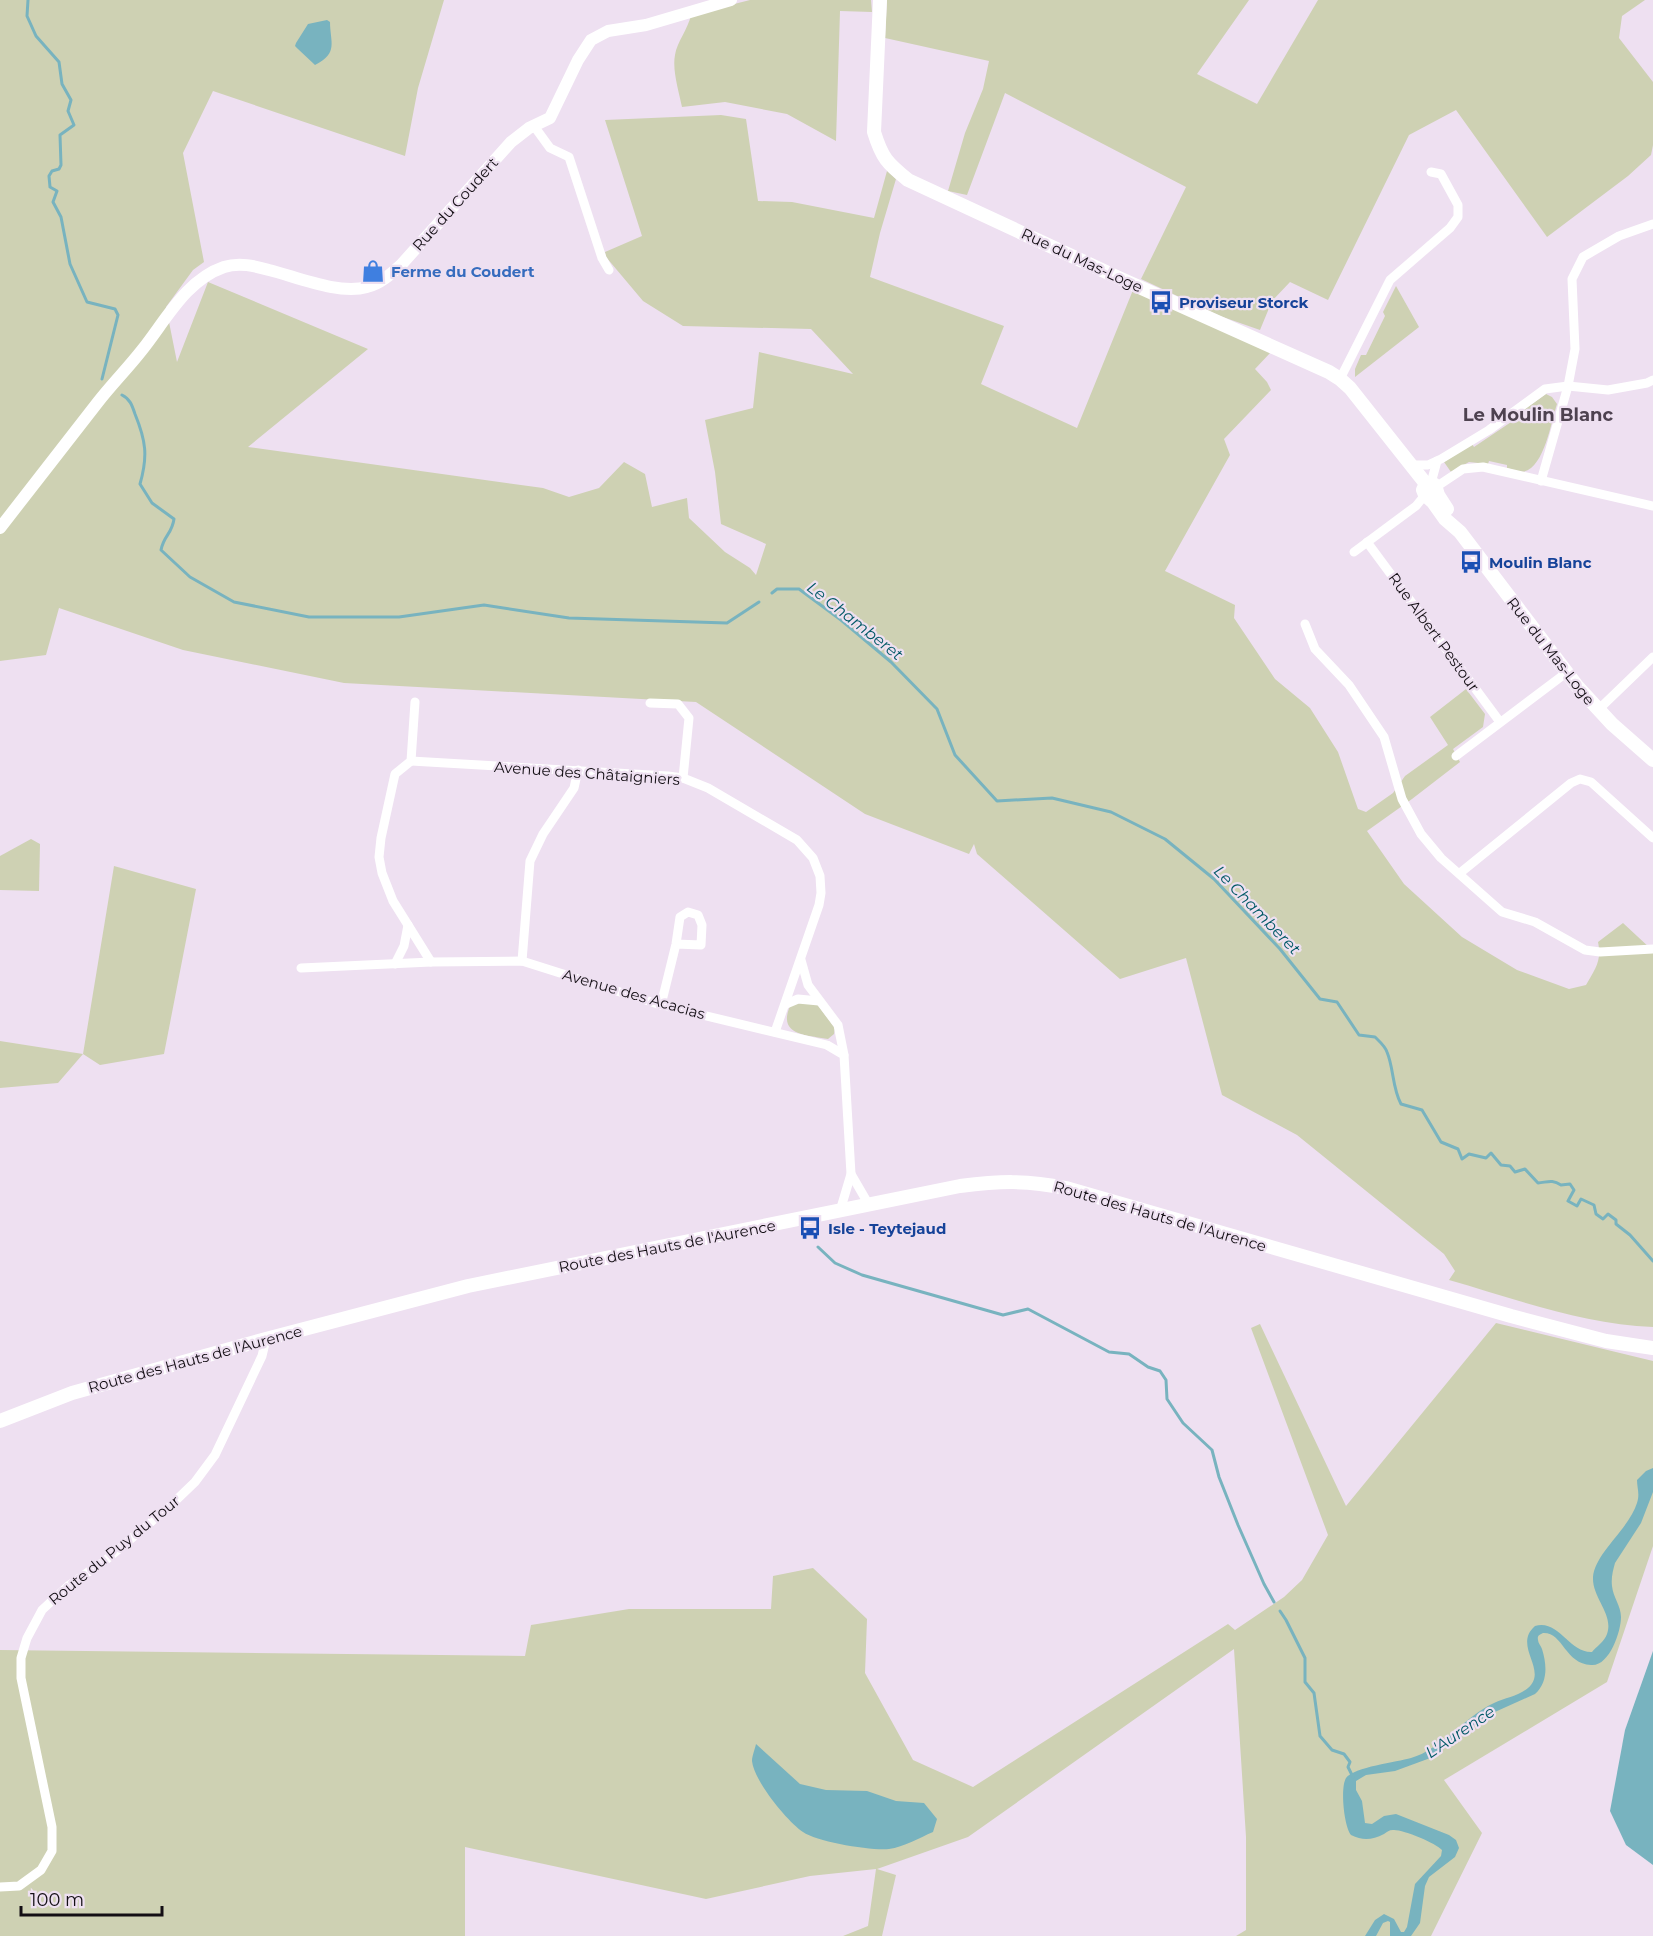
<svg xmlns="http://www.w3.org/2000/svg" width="1653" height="1936" viewBox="0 0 1653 1936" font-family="Montserrat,sans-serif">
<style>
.green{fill:#ced1b3}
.water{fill:#78b3bf}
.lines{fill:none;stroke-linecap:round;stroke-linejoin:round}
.stream{stroke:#78b3bf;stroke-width:3}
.minor{stroke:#fff;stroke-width:9}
.tertiary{stroke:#fff;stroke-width:12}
.secondary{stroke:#fff;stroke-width:14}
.labels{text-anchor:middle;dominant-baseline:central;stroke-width:4.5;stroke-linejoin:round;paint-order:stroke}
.street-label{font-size:15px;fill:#130e14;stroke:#eee0f1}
.shop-label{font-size:15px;font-weight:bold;fill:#366cbe;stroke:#eee0f1;text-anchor:start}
.transit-label{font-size:15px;font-weight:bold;fill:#164399;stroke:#eee0f1;text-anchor:start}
.water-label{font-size:16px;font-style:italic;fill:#005966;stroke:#eee0f1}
.quarter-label{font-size:18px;font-weight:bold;fill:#4e4250;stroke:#eee0f1}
</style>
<rect width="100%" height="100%" fill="#eee0f1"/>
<g class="green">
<path d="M 0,0 L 444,0 L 418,88 L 405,156 L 213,91 L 183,153 L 204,262 L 193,270 L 166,307 L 177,362 L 208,282 L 368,349 L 248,447 L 543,488 L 569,497 L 599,488 L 624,462 L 645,474 L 652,507 L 687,498 L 689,518 L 725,552 L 750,568 L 756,575 L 766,544 L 721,524 L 715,472 L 705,420 L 753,408 L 759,352 L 853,374 L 811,329 L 683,326 L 643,301 L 606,257 L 605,252 L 642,236 L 605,120 L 721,115 L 746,119 L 758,201 L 792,202 L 874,218 L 887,171 L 896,179 L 880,233 L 870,277 L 1004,326 L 981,384 L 1077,428 L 1133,290 L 1271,352 L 1255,369 L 1267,382 L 1271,390 L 1224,439 L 1230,455 L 1165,571 L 1235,605 L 1234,618 L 1275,679 L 1310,708 L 1338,752 L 1358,809 L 1366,812 L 1393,793 L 1405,776 L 1448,745 L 1430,717 L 1466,689 L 1485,714 L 1483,727 L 1453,749 L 1460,762 L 1412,799 L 1367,831 L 1404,884 L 1462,937 L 1517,970 L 1569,989 L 1586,985 C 1595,969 1602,961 1598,942 L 1623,923 L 1651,949 L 1653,949 L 1653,1327 C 1583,1324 1515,1299 1449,1280 L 1455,1271 L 1444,1254 L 1297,1135 L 1222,1095 L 1186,958 L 1120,979 L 977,854 L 974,844 L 969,854 L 865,814 L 696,702 L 344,683 L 183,650 L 59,608 L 46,655 L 0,661 Z"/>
<path d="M 750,0 L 871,0 L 872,12 L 840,11 L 836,141 L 787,114 L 725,102 L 682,107 C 679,92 672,70 675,55 C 677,42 688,29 691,15 Z"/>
<polygon points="887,0 1249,0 1197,74 1257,104 1318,0 1645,0 1622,16 1619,38 1653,82 1653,145 1651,155 1628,176 1547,237 1456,110 1409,135 1328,300 1290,282 1272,301 1260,330 1220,316 1141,279 1186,187 1005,93 967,195 948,191 965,133 983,89 989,61 885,38"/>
<polygon points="1396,286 1419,327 1355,377 1355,369 1361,355 1366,355 1385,316 1383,312"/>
<path d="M 1546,394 L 1552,397 L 1557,404 C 1551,422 1544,471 1521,472 C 1517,472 1511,469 1507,468 L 1507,465 L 1489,461 L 1488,464 L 1469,462 L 1451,472 L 1444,462 L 1472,444 L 1474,447 L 1520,416 L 1519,413 Z"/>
<polygon points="31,839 40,844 39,891 0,890 0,856"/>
<polygon points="114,866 196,889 164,1054 100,1065 83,1054 58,1083 0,1088 0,1041 83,1054"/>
<path d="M 796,1003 L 817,1004 L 835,1028 L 834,1034 L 828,1039 C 808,1035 777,1036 790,1006 Z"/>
<polygon points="1496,1323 1653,1361 1653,1546 1607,1682 1444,1780 1482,1833 1431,1936 1236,1936 1246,1930 1246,1837 1234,1649 968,1837 877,1869 896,1875 882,1936 843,1936 868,1926 876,1869 810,1876 706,1899 465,1847 465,1936 0,1936 0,1650 525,1656 531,1625 629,1609 771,1609 773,1576 813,1568 867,1619 865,1673 913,1760 973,1787 1228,1624 1235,1630 1284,1597 1302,1580 1328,1535 1251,1328 1260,1324 1346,1506"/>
</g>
<g class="water">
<path d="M 327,20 L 330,22 C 330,42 339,53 315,65 L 298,49 L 295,46 L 296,43 L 308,24 Z"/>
<path d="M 1653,1468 L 1653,1492 L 1641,1523 L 1615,1563 C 1613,1570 1611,1578 1612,1586 C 1613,1597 1621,1606 1621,1617 C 1621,1632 1609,1667 1591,1665 C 1565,1664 1563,1632 1543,1633 C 1540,1635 1537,1635 1538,1640 C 1538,1643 1541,1646 1542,1649 C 1547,1665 1548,1682 1535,1694 L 1486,1716 L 1433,1757 L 1395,1771 L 1366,1775 L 1356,1781 L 1356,1790 L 1362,1801 L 1365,1823 L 1372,1824 L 1384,1816 L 1396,1814 L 1449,1835 L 1456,1840 L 1459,1848 L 1455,1857 L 1429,1877 L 1425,1886 L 1420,1923 L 1411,1936 L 1390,1936 L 1390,1922 L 1388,1921 L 1383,1923 L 1376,1936 L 1365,1936 L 1375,1920 L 1384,1914 L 1394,1919 L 1401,1932 L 1404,1932 L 1407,1927 L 1415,1884 L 1441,1856 L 1442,1850 C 1436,1843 1402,1829 1393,1830 C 1389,1830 1387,1832 1384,1834 C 1372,1840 1363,1841 1351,1835 C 1344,1826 1340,1788 1346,1778 C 1354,1767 1397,1762 1411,1758 C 1442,1749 1464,1717 1494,1703 C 1505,1698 1519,1696 1528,1688 C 1549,1670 1512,1646 1535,1626 C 1559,1619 1569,1653 1592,1652 C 1596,1647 1605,1641 1607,1634 C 1614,1614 1592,1598 1593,1577 C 1595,1553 1629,1529 1637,1503 C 1640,1494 1637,1488 1637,1480 L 1646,1471 Z"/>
<polygon points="1653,1651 1653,1865 1626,1845 1610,1811 1625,1730"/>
<path d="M 756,1744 L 800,1784 L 826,1790 L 867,1791 L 896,1801 L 924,1803 L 937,1819 L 933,1832 C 919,1838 904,1847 889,1849 C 872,1851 817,1842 803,1832 C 787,1821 754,1781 752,1761 C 752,1756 755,1749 756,1744 Z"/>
</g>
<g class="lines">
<g class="stream">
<polyline points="28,0 27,16 36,36 59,62 62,84 71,100 68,111 74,125 60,135 61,165 59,169 52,171 49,176 50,187 57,191 53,202 61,217 70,264 87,302 115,309 118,315 102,379"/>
<path d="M 122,395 C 130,399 132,405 135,414 C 146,441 148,456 140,484 L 152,503 L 174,519 C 172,534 164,535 161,550 L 190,577 L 234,602 L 309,617 L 399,617 L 484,605 L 569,618 L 727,623 L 759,602"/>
<path d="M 772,593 L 777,589 L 799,589 L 841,620 L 891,662 L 937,709 L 955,755 L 997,801 L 1052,798 L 1111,812 L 1165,839 L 1214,879 L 1280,949 L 1320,999 L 1337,1002 L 1359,1035 L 1375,1037 C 1379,1041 1385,1046 1387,1052 C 1394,1069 1392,1087 1401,1104 L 1422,1110 L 1441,1142 L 1458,1149 L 1462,1159 L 1469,1154 L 1486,1158 L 1491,1153 L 1501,1165 L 1510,1166 L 1515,1172 L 1525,1169 L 1538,1183 C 1548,1182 1552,1179 1561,1185 L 1570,1184 L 1574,1190 L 1568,1201 L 1577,1206 L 1581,1199 L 1594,1205 L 1596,1214 L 1603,1219 L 1608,1214 L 1616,1220 L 1616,1224 L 1630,1235 L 1653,1261"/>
<polyline points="818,1247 835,1263 862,1275 1003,1315 1028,1309 1109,1352 1129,1354 1148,1367 1160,1371 1166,1380 1167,1399 1183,1423 1212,1450 1219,1477 1238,1525 1264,1584 1274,1602"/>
<polyline points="1280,1611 1286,1620 1305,1658 1305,1682 1314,1693 1320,1736 1332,1750 1344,1754 1350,1762 1348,1767 1353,1777"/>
</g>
<g class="minor">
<polyline points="534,126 550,148 569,157 602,258 609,270"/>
<polyline points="1340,379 1390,280 1450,228 1458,217 1458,205 1441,174 1431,172"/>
<polyline points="1409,465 1428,465 1441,459 1489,430 1545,389 1568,386 1608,390 1647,383 1653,380"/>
<polyline points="1541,481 1568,386 1575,349 1572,279 1583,257 1619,236 1653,224"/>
<polyline points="1431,483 1437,461"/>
<polyline points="1436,487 1463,469 1483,467 1653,506"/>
<polyline points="1367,542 1500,722"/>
<polyline points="1354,552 1416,506 1425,495"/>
<polyline points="1305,624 1315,649 1349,685 1384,737 1402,799 1421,834 1441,858 1502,912 1535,922 1585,950 1600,952 1653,949"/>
<polyline points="650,703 678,704 689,718 683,778"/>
<polyline points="1598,710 1653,657"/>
<polyline points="1456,756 1566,673"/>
<polyline points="411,761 668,776 683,778 708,788 797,840 813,858 820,876 821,893 819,905 775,1032"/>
<polyline points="1460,873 1571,783 1580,779 1591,782 1653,838"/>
<polyline points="408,925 393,901 382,873 379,857 381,838 395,774 411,761 415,702"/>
<polyline points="801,960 808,985 838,1025 844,1055"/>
<polyline points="522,961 530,861 543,834 574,788 578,770"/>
<polyline points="395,964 404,946 408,925 431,962"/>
<polyline points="301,968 431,962 522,961 661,1005 827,1045 844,1055 851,1174 840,1211"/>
<polyline points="786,1004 798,999 819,1001"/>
<polyline points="661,1005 676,944 680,917 688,912 698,915 702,925 701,945 676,944"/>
<polyline points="851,1174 869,1205"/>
<polyline points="0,1887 19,1886 41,1870 52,1851 52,1827 21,1678 21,1658 27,1638 42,1610 68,1586 107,1559 170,1506 195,1482 215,1455 262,1356 266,1339"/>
</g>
<path class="tertiary" d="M 0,528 C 33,486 65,444 98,402 C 112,384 128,368 142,350 C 166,320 186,280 224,267 C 239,262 255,266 269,270 C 297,277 339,295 367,287 C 380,284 391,274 401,265 L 511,142 L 529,128 L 550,118 L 578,60 L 591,40 L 608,31 L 646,25 L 731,0"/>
<g class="secondary">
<path d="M 880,0 L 874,132 C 882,158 887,163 908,180 L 1119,278 L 1329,372 L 1340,379 L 1350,388 L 1426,484"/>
<polyline points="1426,484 1423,490 1425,495 1433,502 1445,519 1460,532 1577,686 1612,724 1653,760"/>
<polyline points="1426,484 1431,483 1435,485 1438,495 1447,509"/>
<path d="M 0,1421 L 72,1393 L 266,1339 L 468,1286 L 960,1186 C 1000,1181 1025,1180 1066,1188 L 1511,1316 L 1606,1341 L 1653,1348"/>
</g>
</g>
<defs>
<g id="shop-bare" transform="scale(1.8)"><path d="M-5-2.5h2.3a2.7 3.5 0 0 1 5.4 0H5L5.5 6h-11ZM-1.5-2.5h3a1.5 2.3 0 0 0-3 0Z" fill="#3f7fe0" stroke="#eee0f1" stroke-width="2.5" paint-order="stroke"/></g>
<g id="bus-bare" transform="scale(1.8)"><path d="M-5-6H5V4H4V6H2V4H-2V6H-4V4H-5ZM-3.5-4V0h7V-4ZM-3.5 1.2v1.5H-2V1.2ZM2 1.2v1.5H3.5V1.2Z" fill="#1a4fb4" stroke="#eee0f1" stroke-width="2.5" paint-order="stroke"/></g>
</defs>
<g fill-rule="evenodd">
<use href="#shop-bare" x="373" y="271"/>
<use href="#bus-bare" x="1161" y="302"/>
<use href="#bus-bare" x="1471" y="562"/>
<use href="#bus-bare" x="810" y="1228"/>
</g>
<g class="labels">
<g class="street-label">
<text transform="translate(455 204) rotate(-48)">Rue du Coudert</text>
<text transform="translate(1082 260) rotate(25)">Rue du Mas-Loge</text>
<text transform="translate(1434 632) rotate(54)">Rue Albert Pestour</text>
<text transform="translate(1551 651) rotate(52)">Rue du Mas-Loge</text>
<text transform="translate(587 773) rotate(4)">Avenue des Châtaigniers</text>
<text transform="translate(634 994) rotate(16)">Avenue des Acacias</text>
<text transform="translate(1160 1216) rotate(16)">Route des Hauts de l'Aurence</text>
<text transform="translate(667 1246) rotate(-11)">Route des Hauts de l'Aurence</text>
<text transform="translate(195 1359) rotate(-15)">Route des Hauts de l'Aurence</text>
<text transform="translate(114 1550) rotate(-39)">Route du Puy du Tour</text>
</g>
<g class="shop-label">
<text x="391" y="271">Ferme du Coudert</text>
</g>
<g class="transit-label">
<text x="1179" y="302">Proviseur Storck</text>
<text x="1489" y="562">Moulin Blanc</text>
<text x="828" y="1228">Isle - Teytejaud</text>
</g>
<g class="water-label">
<text transform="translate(855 621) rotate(38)">Le Chamberet</text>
<text transform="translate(1257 910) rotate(46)">Le Chamberet</text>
<text transform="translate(1460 1732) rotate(-34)">L'Aurence</text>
</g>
<g class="quarter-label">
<text x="1538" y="415">Le Moulin Blanc</text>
</g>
</g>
<path d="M21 1906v9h141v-9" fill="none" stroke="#130e14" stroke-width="3"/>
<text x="30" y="1906" font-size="18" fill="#130e14" stroke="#eee0f1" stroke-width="4.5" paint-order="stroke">100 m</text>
</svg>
